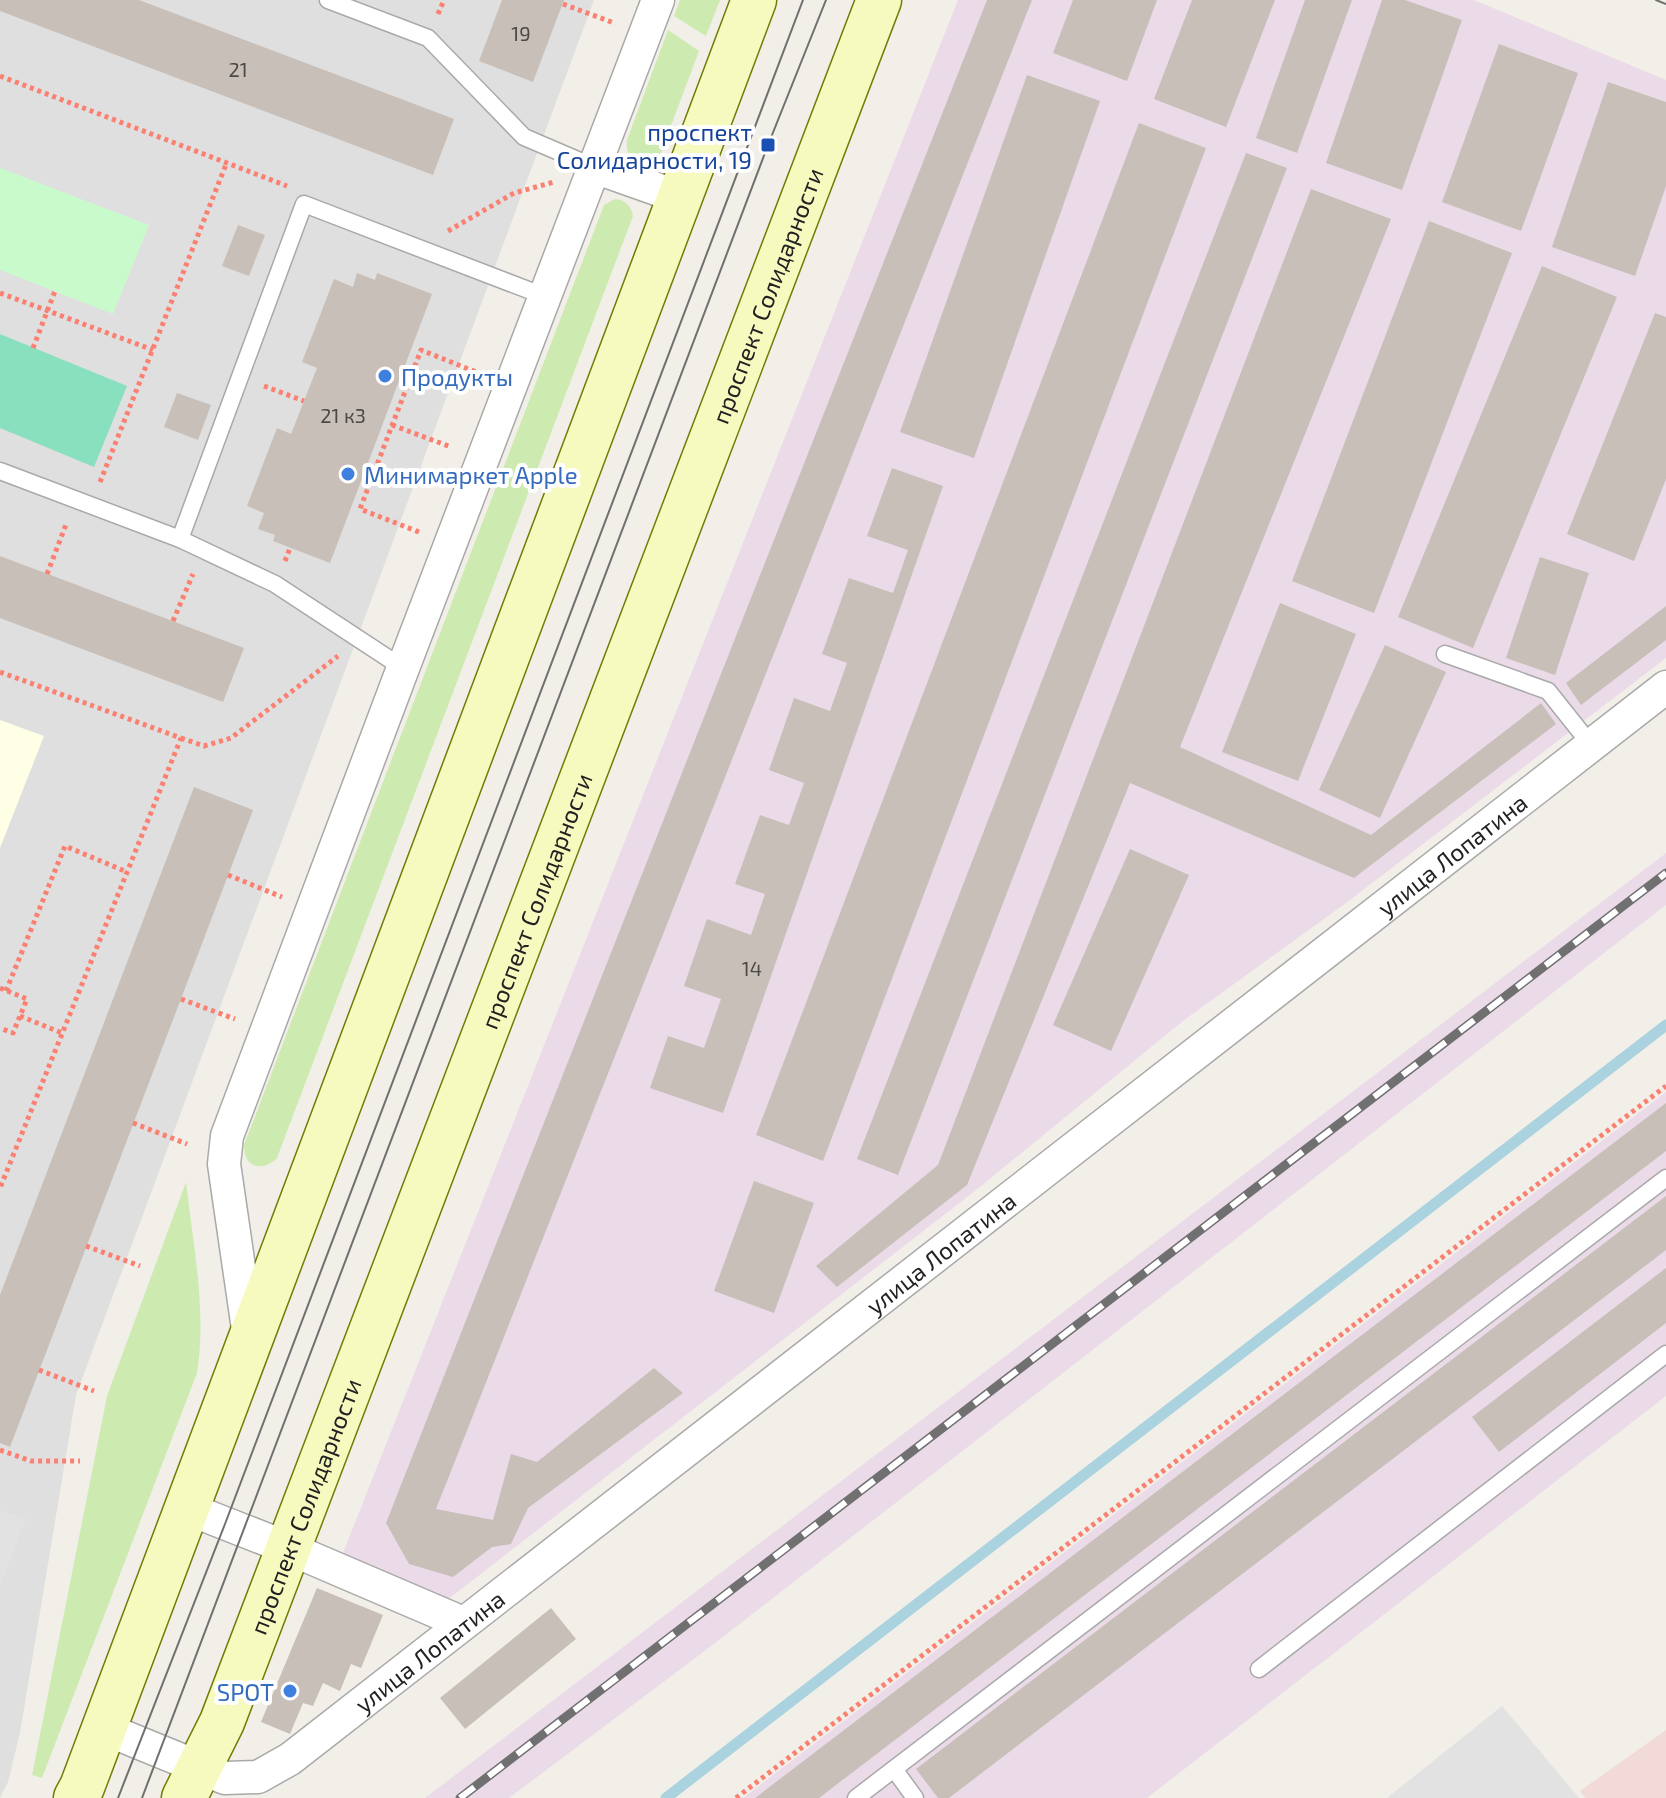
<svg xmlns="http://www.w3.org/2000/svg" width="1666" height="1798" viewBox="0 0 1666 1798" font-family="'Exo 2',sans-serif">
<style>
.residential{fill:#e0dfdf}
.commercial{fill:#f2dad9}
.industrial{fill:#ebdbe8}
.education{fill:#ffffe5}
.grass{fill:#cdebb0}
.park{fill:#c8facc}
.pitch{fill:#88e0be}
.parking{fill:#e2e2e2}
.lines{fill:none;stroke-linecap:round;stroke-linejoin:round}
.stream{stroke:#aad3df;stroke-width:11}
.building{fill:#c7bfb8}
.service-casing{stroke:#a9a9a9;stroke-width:19}
.minor-casing{stroke:#a9a9a9;stroke-width:35}
.secondary-casing{stroke:#707d05;stroke-width:47}
.path{stroke:#fa8072;stroke-width:5;stroke-dasharray:4 4;stroke-linecap:butt}
.service{stroke:#fff;stroke-width:16}
.minor{stroke:#fff;stroke-width:32}
.secondary{stroke:#f7fabf;stroke-width:44}
.tram{stroke:#707070;stroke-width:2}
.rail-casing{stroke:#707070;stroke-width:9}
.rail{stroke:#fff;stroke-width:6;stroke-dasharray:18;stroke-linecap:butt}
.transit-dot{fill:#1a4fb4;stroke:#fff;stroke-width:3}
.shop-dot{fill:#3f7fe0;stroke:#fff;stroke-width:3}
.labels{text-anchor:middle;dominant-baseline:central;stroke-width:8;stroke-linejoin:round;paint-order:stroke}
.number-label{font-size:20px;fill:#4b4948}
.transit-label{font-size:24px;fill:#164399;stroke:#fff;text-anchor:end}
.street-label{font-size:24px;fill:#222;stroke:#fff}
.shop-label{font-size:24px;fill:#366cbe;stroke:#fff;text-anchor:start}
</style>
<rect width="100%" height="100%" fill="#f2efe9"/>
<polygon class="residential" points="0,0 594,0 76,1395 20,1733 8,1782 0,1798"/>
<polygon class="commercial" points="1666,1730 1666,1798 1585,1798 1580,1791"/>
<g class="industrial">
<polygon points="958,0 1474,0 1666,80 1666,658 1346,903 1183,1021 975,1191 442,1604 339,1563"/>
<polygon points="1666,853 1666,905 706,1650 509,1798 425,1798"/>
<polygon points="1666,1092 1666,1396 1147,1798 743,1798"/>
</g>
<polygon class="education" points="0,720 44,736 0,848"/>
<g class="grass">
<polygon points="680,0 720,0 706,36 674,16"/>
<path d="M 668,30 L 699,51 L 660,155 C 645,172 624,163 627,140 Z"/>
<path d="M 615,199 C 625,200 631,205 633,216 L 277,1158 C 262,1173 243,1167 244,1145 L 604,205 Z"/>
<path d="M 186,1182 C 193,1245 207,1310 197,1373 L 42,1778 L 32,1775 L 107,1396 Z"/>
</g>
<polygon class="park" points="0,168 149,225 113,314 0,270"/>
<polygon class="pitch" points="0,334 127,386 94,467 0,428"/>
<g class="parking">
<polygon points="0,1510 26,1519 0,1586"/>
<polygon points="1502,1706 1579,1798 1387,1798"/>
</g>
<g class="lines">
<polyline class="stream" points="666,1798 1666,1025"/>
</g>
<g class="building">
<polygon points="0,0 139,0 454,119 433,175 0,11"/>
<polygon points="502,0 564,0 533,82 479,61"/>
<polygon points="987,0 1032,0 436,1509 493,1520 511,1454 537,1462 654,1368 683,1393 528,1508 511,1544 492,1547 453,1577 409,1564 386,1523"/>
<polygon points="1073,0 1157,0 1127,81 1053,53"/>
<polygon points="1192,0 1275,0 1226,127 1154,99"/>
<polygon points="1305,0 1352,0 1297,153 1256,138"/>
<polygon points="1382,0 1405,0 1462,20 1402,190 1326,163"/>
<polygon points="1499,44 1578,73 1521,231 1442,202"/>
<polygon points="1027,75 1100,101 974,458 900,432"/>
<polygon points="1608,82 1666,102 1666,186 1635,276 1552,247"/>
<polygon points="1139,123 1206,148 823,1161 756,1135"/>
<polygon points="1246,153 1287,168 898,1175 857,1159"/>
<polygon points="1311,189 1391,219 1180,747 1371,835 1541,703 1556,724 1354,878 1130,783 967,1185 837,1287 816,1266 938,1165"/>
<polygon points="1429,221 1512,253 1374,613 1292,581"/>
<polygon points="238,225 265,235 249,276 222,266"/>
<polygon points="1542,266 1617,297 1473,648 1398,617"/>
<polygon points="357,273 375,280 377,273 432,294 330,563 273,541 275,535 258,529 264,513 247,506 277,428 291,434 317,368 302,362 334,279 353,287"/>
<polygon points="1655,313 1666,317 1666,479 1634,561 1567,534"/>
<polygon points="177,393 211,405 198,440 164,427"/>
<polygon points="892,468 943,486 723,1113 650,1088 668,1036 704,1048 721,999 684,986 707,919 751,935 765,894 735,884 760,815 789,825 804,783 769,770 794,698 830,711 847,663 822,654 849,578 893,593 908,550 867,536"/>
<polygon points="0,556 244,648 223,702 0,618"/>
<polygon points="1540,557 1589,573 1555,675 1506,658"/>
<polygon points="1280,603 1356,634 1298,781 1222,752"/>
<polygon points="1666,606 1666,640 1581,705 1566,683"/>
<polygon points="1385,645 1446,672 1380,818 1319,790"/>
<polygon points="194,787 253,810 10,1447 0,1443 0,1295"/>
<polygon points="1130,849 1189,875 1111,1051 1053,1025"/>
<polygon points="1666,1103 1666,1151 819,1798 755,1798"/>
<polygon points="754,1181 814,1203 774,1313 714,1291"/>
<polygon points="1666,1196 1666,1250 949,1798 938,1798 916,1769"/>
<polygon points="1666,1268 1666,1323 1499,1452 1472,1417"/>
<polygon points="317,1588 383,1615 361,1668 351,1664 340,1691 323,1683 313,1706 303,1703 290,1734 261,1722"/>
<polygon points="551,1608 576,1639 465,1729 440,1698"/>
</g>
<g class="lines">
<g class="service-casing">
<g id="service">
<polyline points="328,0 428,38 524,137 594,167"/>
<polyline points="0,471 180,539 275,584 403,668"/>
<polyline points="180,539 304,204 544,296"/>
<polyline points="1445,654 1548,691 1591,745"/>
<polyline points="1259,1669 1666,1354"/>
<polyline points="894,1769 915,1798"/>
<polyline points="856,1798 1666,1178"/>
</g>
</g>
<g class="minor-casing">
<g id="minor">
<polyline points="594,167 679,197"/>
<polyline points="249,1336 224,1164 227,1136 403,668 658,0"/>
<polyline points="186,1508 288,1548 463,1623"/>
<path id="s1" d="M 103,1728 L 225,1778 L 258,1777 L 290,1759 L 1666,687"/>
</g>
</g>
<g class="secondary-casing">
<g id="secondary">
<polyline points="76,1798 82,1787 754,0"/>
<path id="s2" d="M 184,1798 L 222,1722 L 879,0"/>
</g>
</g>
<g class="path">
<polyline points="563,4 614,23"/>
<polyline points="438,14 444,0"/>
<polyline points="0,76 287,186"/>
<polyline points="448,231 514,193 554,182"/>
<polyline points="0,293 153,350"/>
<polyline points="33,348 55,291"/>
<polyline points="264,386 304,401"/>
<polyline points="392,425 451,447"/>
<polyline points="100,482 227,162"/>
<polyline points="419,532 360,509 421,350 481,374"/>
<polyline points="285,561 290,548"/>
<polyline points="47,574 67,522"/>
<polyline points="173,621 193,574"/>
<polyline points="0,672 181,738 0,1188"/>
<polyline points="181,738 204,746 231,738 338,656"/>
<polyline points="228,875 282,897"/>
<polyline points="0,988 27,999 13,1033 0,1028"/>
<polyline points="6,991 65,846 127,872"/>
<polyline points="181,999 235,1019"/>
<polyline points="20,1016 62,1033"/>
<polyline points="133,1123 187,1144"/>
<polyline points="86,1246 140,1266"/>
<polyline points="39,1370 94,1391"/>
<polyline points="0,1450 31,1461 80,1461"/>
<polyline points="736,1798 1666,1086"/>
</g>
<use href="#service" class="service"/>
<use href="#minor" class="minor"/>
<use href="#secondary" class="secondary"/>
<g class="tram">
<polyline points="1656,0 1666,4"/>
<polyline points="118,1798 225,1524 803,0"/>
<polyline points="142,1798 768,145 826,0"/>
</g>
<g class="rail-casing">
<polyline id="rail" points="460,1798 1666,873"/>
</g>
<use href="#rail" class="rail"/>
</g>
<rect class="transit-dot" x="760" y="137" width="16" height="16" rx="4"/>
<g class="shop-dot">
<circle cx="385" cy="376" r="8"/>
<circle cx="348" cy="474" r="8"/>
<circle cx="290" cy="1691" r="8"/>
</g>
<g class="labels">
<g class="number-label">
<text x="521" y="33">19</text>
<text x="238" y="69">21</text>
<text x="343" y="415">21 к3</text>
<text x="752" y="968">14</text>
</g>
<g class="transit-label">
<text x="752" y="131">проспект<tspan x="752" dy="28">Солидарности, 19</tspan></text>
</g>
<g class="street-label">
<text stroke="none"><textPath href="#s2" startOffset="1612">проспект Солидарности</textPath></text>
<text stroke="none"><textPath href="#s1" startOffset="1674">улица Лопатина</textPath></text>
<text stroke="none"><textPath href="#s2" startOffset="964">проспект Солидарности</textPath></text>
<text stroke="none"><textPath href="#s1" startOffset="1026">улица Лопатина</textPath></text>
<text stroke="none"><textPath href="#s2" startOffset="316">проспект Солидарности</textPath></text>
<text stroke="none"><textPath href="#s1" startOffset="378">улица Лопатина</textPath></text>
</g>
<g class="shop-label">
<text x="401" y="376">Продукты</text>
<text x="364" y="474">Минимаркет Apple</text>
<text x="274" y="1691" text-anchor="end">SPOT</text>
</g>
</g>
</svg>
